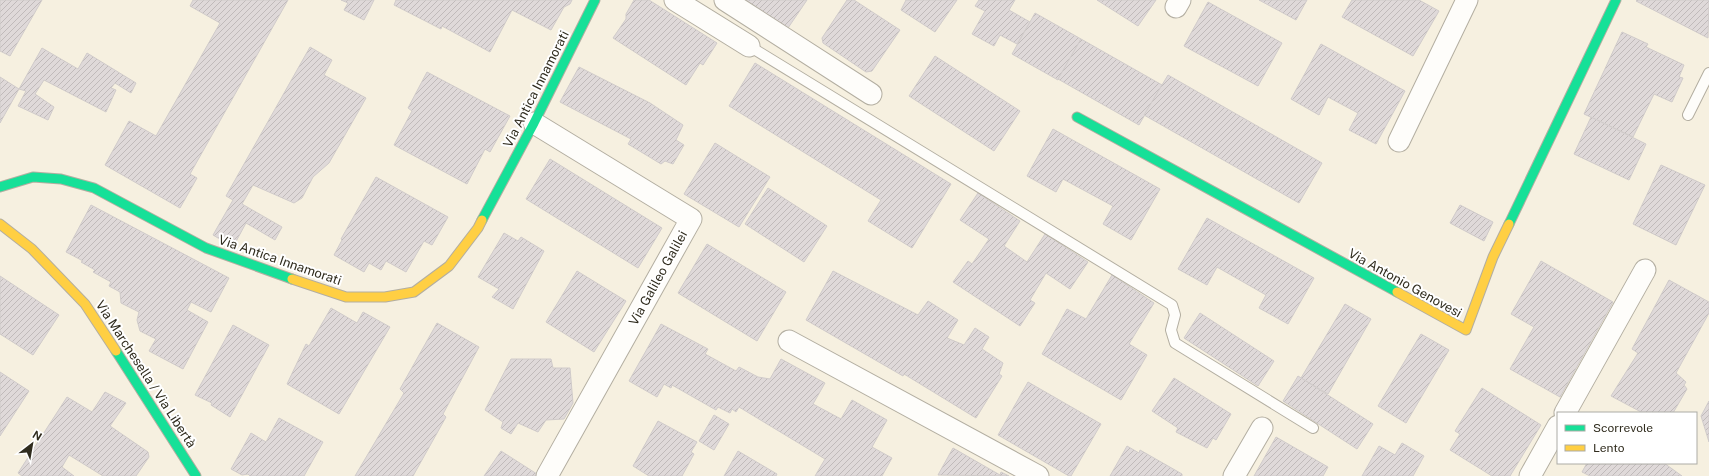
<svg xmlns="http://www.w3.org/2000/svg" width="1709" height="476" viewBox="0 0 1709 476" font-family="'Public Sans',sans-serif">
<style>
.building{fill:url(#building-hatch);stroke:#d0cbca}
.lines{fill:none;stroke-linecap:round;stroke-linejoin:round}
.lane-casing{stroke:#b3aea1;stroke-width:12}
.street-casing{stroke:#b3aea1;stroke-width:23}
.fast-casing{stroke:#b3aea1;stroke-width:11}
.slow-casing{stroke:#b3aea1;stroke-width:11}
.lane{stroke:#fefdfa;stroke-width:10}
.street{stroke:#fefdfa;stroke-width:21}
.fast{stroke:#16e098;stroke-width:9}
.slow{stroke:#ffcf43;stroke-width:9}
.labels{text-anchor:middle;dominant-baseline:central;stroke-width:4;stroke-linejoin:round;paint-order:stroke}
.street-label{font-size:13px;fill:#302c1e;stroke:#fff}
</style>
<defs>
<pattern id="building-hatch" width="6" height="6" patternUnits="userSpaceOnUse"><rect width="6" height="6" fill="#dfd9d9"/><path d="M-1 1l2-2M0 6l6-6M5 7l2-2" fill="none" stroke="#c0baba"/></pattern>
</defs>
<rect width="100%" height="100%" fill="#f6f0e0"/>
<g class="building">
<polygon points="0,0 42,0 10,56 0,51"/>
<polygon points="193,0 288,0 190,174 197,178 180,208 105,165 129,121 156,136 220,23 190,6"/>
<polygon points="341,0 374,0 364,20 344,10 348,3"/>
<polygon points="396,0 515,0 518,1 518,0 572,0 570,4 564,7 551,30 512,10 490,52 442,26 441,29 394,5"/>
<polygon points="634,0 649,0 717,43 703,65 700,63 686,85 613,38 626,19 626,14"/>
<polygon points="746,0 807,0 788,28"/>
<polygon points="847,0 854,0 900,30 872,71 866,72 823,43 822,38"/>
<polygon points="906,0 957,0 935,32 901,10"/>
<polygon points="979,0 1015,0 1009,10 1030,22 1017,44 1000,35 994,46 972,34 985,11 975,6"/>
<polygon points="1097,0 1156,0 1138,26"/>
<polygon points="1259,0 1307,0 1296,20"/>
<polygon points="1352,0 1419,0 1439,11 1413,56 1342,17"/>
<polygon points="1637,0 1709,0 1708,38 1636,1"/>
<polygon points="1208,2 1282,43 1258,86 1184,46"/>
<polygon points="1035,13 1081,39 1058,80 1012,54"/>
<polygon points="1622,32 1648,44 1646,47 1684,65 1679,77 1683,78 1672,102 1654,94 1633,137 1584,114"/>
<polygon points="1081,39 1162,85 1139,125 1058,79"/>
<polygon points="1321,44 1405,91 1376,144 1349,130 1358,113 1328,97 1319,115 1291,99"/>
<polygon points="310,47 332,60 324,75 366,98 329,163 313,177 302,198 294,203 253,185 242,204 282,227 275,240 246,223 233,247 213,235 233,200 226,196"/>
<polygon points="42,48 78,69 87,53 136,83 131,93 115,83 111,88 116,90 106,112 44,80 35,94 54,107 48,120 18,106 26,91 19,89"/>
<polygon points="935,56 1020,111 994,151 909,96"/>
<polygon points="755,63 951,184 912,248 868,221 881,200 729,106"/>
<polygon points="579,67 650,103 683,125 676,140 684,145 673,164 665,161 661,164 628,144 631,139 560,102"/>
<polygon points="427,72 510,116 490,152 485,149 467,184 394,145 412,111 408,108"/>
<polygon points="1168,75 1322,163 1299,203 1144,115"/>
<polygon points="0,77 19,89 0,123"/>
<polygon points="1591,117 1646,144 1629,180 1574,154"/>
<polygon points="1053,129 1160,189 1131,240 1103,224 1113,206 1063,179 1056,192 1027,176"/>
<polygon points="715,143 770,177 739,227 684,194"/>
<polygon points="550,159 662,228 638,268 526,199"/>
<polygon points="1661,165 1705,185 1676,245 1633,224"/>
<polygon points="376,177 448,217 432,245 424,241 406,272 386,261 381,270 369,263 364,272 334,255 342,240 341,239"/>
<polygon points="768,188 827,226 804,262 745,224"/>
<polygon points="978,193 1020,221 1004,246 1027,262 1045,234 1088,262 1070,289 1046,273 1030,300 1035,303 1020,326 953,282 968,261 972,264 989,239 960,220"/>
<polygon points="91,205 229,278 211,312 191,302 187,310 208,322 183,369 149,351 156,339 140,331 137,320 139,312 121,303 120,292 109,286 111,282 93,272 95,270 81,262 83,261 66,252"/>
<polygon points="1460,205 1493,222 1484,241 1450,223"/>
<polygon points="1207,218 1314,278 1288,324 1259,308 1266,295 1217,267 1207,285 1178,269"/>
<polygon points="504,233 518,241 521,237 544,251 513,309 492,297 499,289 478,277"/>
<polygon points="707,244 786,292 757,341 678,293"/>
<polygon points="1541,261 1613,302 1560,397 1510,369 1534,327 1511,314"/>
<polygon points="577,271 626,301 594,352 546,322"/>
<polygon points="833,271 918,315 928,301 958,320 947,338 964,345 975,328 989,337 982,349 1003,363 999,374 1002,376 976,418 904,374 903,376 806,320"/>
<polygon points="1112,275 1154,303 1129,344 1147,355 1121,400 1042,354 1067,309 1086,319"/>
<polygon points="0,276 59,315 33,355 0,334"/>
<polygon points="1669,280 1709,302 1709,313 1676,373 1686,382 1684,385 1687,389 1673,413 1643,413 1611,396 1638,353 1632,349"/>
<polygon points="1345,304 1371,319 1328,394 1301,378"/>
<polygon points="331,308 357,323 363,312 390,327 339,414 287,384 306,344 309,346"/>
<polygon points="1200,313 1274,361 1258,386 1184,338"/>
<polygon points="437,323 479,347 443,414 446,417 413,476 355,476 404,393 400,389"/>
<polygon points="661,324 708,349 705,354 736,371 739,367 758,377 770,379 781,359 825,383 813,404 841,419 852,400 887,420 872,447 892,458 882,476 815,476 825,459 739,407 736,412 732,409 730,413 718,407 716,410 672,385 671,388 664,384 657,397 629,381"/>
<polygon points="233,325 269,345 230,417 211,405 212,403 195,395"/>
<polygon points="1421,334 1449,350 1406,423 1378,406"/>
<polygon points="511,359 551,359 553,368 570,368 573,403 564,419 546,420 538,432 518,423 511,434 501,428 503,422 485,410"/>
<polygon points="0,372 29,391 0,436"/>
<polygon points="1298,376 1373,424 1357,449 1283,401"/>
<polygon points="1174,378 1231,414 1216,440 1213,438 1207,448 1176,432 1178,428 1152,411"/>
<polygon points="1028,382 1101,424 1071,476 1069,476 998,435"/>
<polygon points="1482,388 1541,425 1510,476 1492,476 1450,450 1460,434 1455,431"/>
<polygon points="105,392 126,403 110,426 148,452 149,457 136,476 103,476 69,455 62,467 74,476 22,476 18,473 67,397 92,412"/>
<polygon points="1709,401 1709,442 1701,416"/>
<polygon points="714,415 729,424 714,450 699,441"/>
<polygon points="279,418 323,442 304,476 250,476 248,474 242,475 231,469 251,433 266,442"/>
<polygon points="658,421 697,442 691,452 694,454 682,476 649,476 633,466"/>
<polygon points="1276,437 1328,467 1323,476 1254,476"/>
<polygon points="1402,443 1424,456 1413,476 1362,476 1379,446 1395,455"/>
<polygon points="1127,446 1139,453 1140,450 1182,474 1182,476 1110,476"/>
<polygon points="953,448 1000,475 1001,472 1009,476 938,475"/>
<polygon points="501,451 537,474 537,476 484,476"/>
<polygon points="738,451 777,474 776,476 724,476"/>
<polygon points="1587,463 1664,463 1682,476 1590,476 1582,472"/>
</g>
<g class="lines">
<g class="lane-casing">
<g id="lane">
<polyline points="749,46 1172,305 1175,315 1171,330 1175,343 1313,428"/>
<polyline points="1688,115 1709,73"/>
</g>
</g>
<g class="street-casing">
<g id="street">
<polyline points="675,0 749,46"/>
<polyline points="725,0 871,94"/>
<polyline points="1176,7 1180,0"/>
<polyline points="534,123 691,219 547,476"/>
<polyline points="1399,141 1467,0"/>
<polyline points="789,341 1038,476"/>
<polyline points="1565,413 1645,270"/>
<polyline points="1234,476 1262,428"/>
<polyline points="1530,476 1558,426"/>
</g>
</g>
<g class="fast-casing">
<g id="fast">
<polyline points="1077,117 1397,292"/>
<polyline points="0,187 33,177 61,179 94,188 206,248 292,279"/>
<polyline points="482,220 534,123 595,0"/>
<polyline points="1509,224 1616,0"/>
<polyline points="116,351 196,476"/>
</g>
</g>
<g class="slow-casing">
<g id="slow">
<polyline points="0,224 32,249 85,304 116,351"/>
<polyline points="292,279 346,297 385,297 414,292 449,266 478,228 482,220"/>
<polyline points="1397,292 1466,330 1493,257 1509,224"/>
</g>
</g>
<use href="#lane" class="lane"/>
<use href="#street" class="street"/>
<use href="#fast" class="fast"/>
<use href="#slow" class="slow"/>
</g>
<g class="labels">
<g class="street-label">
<text transform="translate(536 89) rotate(-63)">Via Antica Innamorati</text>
<text transform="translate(280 260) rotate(19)">Via Antica Innamorati</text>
<text transform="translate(658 278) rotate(-61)">Via Galileo Galilei</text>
<text transform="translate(1405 283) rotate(29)">Via Antonio Genovesi</text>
<text transform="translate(146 374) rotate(57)">Via Marchesella / Via Libertà</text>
</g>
</g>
<rect x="1557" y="412" width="140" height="52" fill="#ffffff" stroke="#acaba5"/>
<rect x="1565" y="425" width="20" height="6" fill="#16e098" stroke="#acaba5"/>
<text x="1593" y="432" font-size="12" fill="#302c1e">Scorrevole</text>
<rect x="1565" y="445" width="20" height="6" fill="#ffcf43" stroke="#acaba5"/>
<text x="1593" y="452" font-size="12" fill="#302c1e">Lento</text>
<g transform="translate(32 444) rotate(31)" stroke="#ffffff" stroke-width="3" paint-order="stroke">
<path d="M0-3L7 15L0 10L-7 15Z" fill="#302c1e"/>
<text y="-6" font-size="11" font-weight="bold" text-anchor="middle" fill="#302c1e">N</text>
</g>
</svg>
